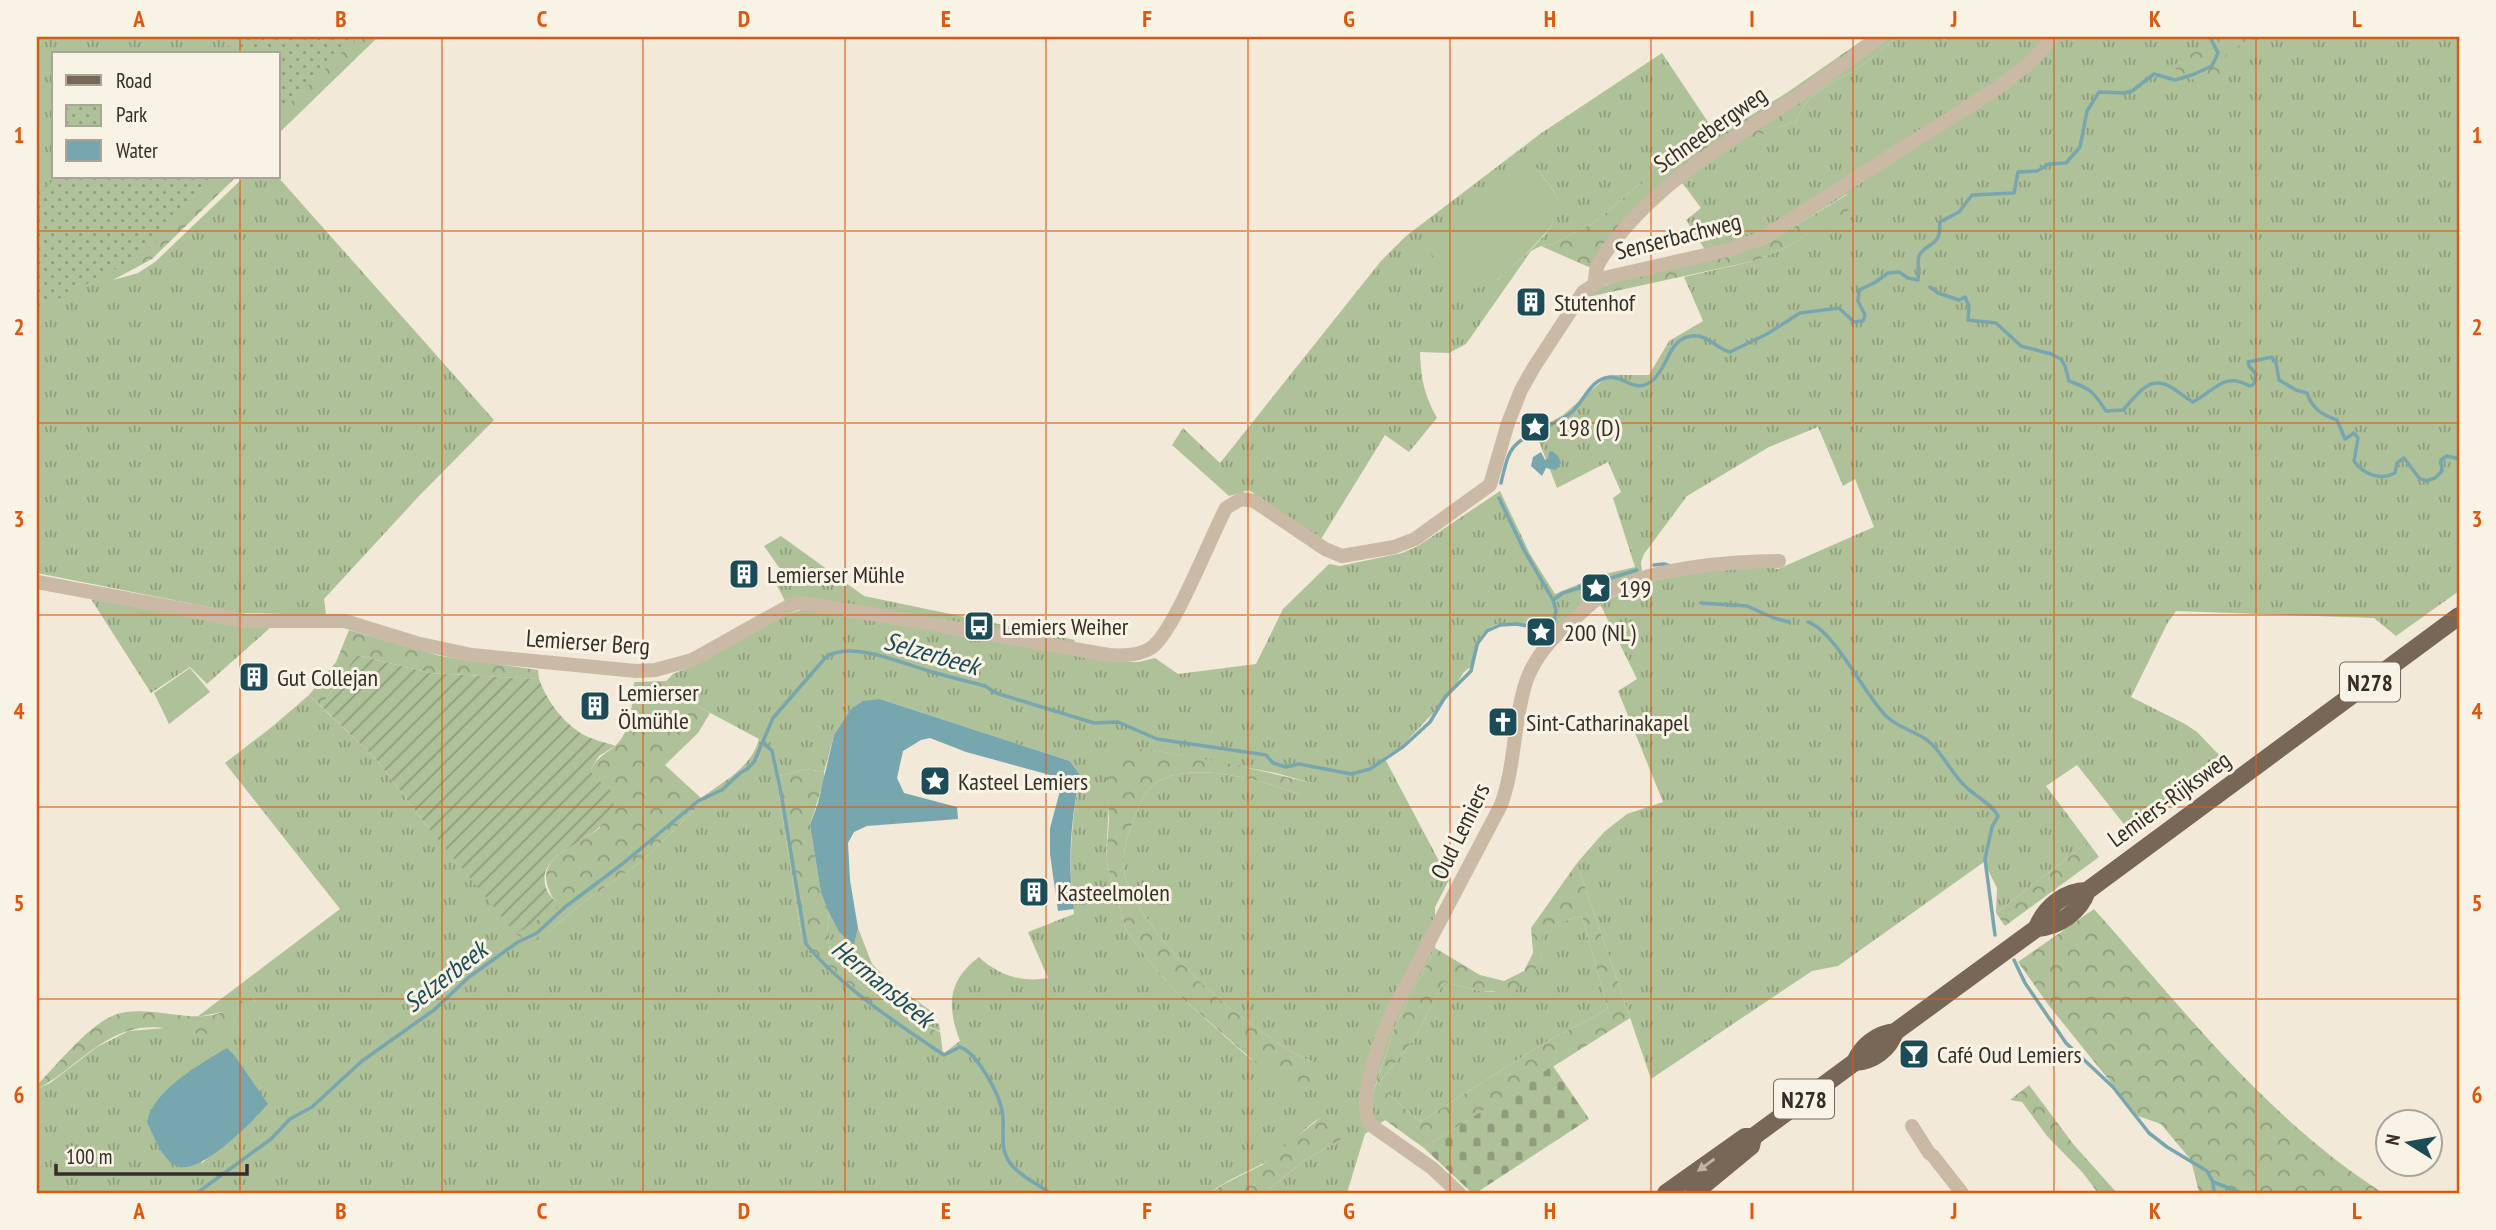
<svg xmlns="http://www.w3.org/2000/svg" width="2496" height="1230" viewBox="0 0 2496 1230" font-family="'PT Sans Narrow',sans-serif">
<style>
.grass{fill:url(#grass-tufts);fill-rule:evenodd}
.forest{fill:url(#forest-crowns);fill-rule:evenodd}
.cemetery{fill:url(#cemetery-stones)}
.park{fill:url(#park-dots)}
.garden{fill:url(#garden-furrows)}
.pitch{fill:#afc199}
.water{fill:#78a6af}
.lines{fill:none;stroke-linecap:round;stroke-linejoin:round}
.stream{stroke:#78a6af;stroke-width:3.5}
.minor{stroke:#cabaa5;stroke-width:14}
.primary{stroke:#786657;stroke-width:18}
.oneway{fill:#bfb4a6}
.grid{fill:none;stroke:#df570d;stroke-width:2;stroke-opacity:0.55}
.labels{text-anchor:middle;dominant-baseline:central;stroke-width:6;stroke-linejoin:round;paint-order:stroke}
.shield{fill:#f9f3e6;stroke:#706860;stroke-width:2}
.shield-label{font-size:23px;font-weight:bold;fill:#352d27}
.street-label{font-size:24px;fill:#352d27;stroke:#f9f3e6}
.poi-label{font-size:24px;fill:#352d27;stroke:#f9f3e6;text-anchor:start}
.water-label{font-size:26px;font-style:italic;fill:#1c4c57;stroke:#f9f3e6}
.neatline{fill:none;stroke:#df570d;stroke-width:2.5}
.grid-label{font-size:23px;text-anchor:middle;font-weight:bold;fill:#df570d}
</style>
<defs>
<pattern id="grass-tufts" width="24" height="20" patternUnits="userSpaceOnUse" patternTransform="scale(1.75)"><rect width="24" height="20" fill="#afc199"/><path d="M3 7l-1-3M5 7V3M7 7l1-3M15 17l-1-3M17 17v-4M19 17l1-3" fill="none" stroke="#8f9d7d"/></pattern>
<pattern id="forest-crowns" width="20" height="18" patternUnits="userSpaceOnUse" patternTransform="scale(1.75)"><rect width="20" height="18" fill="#afc199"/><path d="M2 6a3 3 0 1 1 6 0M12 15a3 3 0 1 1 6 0" fill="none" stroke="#8f9d7d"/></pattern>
<pattern id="cemetery-stones" width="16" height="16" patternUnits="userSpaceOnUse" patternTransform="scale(1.75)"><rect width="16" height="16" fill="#afc199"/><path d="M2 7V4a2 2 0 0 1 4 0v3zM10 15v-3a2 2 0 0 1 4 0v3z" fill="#8f9d7d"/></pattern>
<pattern id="park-dots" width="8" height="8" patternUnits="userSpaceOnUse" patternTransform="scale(1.75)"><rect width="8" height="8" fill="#afc199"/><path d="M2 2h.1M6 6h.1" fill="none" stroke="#8f9d7d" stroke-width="1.8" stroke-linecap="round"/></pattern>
<pattern id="garden-furrows" width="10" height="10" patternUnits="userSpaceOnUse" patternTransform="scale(1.75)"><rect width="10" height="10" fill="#afc199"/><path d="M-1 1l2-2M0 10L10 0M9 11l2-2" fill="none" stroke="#8f9d7d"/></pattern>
</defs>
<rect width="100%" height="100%" fill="#f2e9d9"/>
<g class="grass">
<polygon points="37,37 354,37 278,54 54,54 54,177 211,177 113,280 138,273 155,262 244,177 278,177 494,420 419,496 324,599 326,615 239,613 37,573"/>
<path d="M 1897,37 L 1941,37 L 1944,40 L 1948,37 L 2459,37 L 2459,591 L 2396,636 L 2374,618 L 2176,611 L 2167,624 L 2131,697 L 2185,724 L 2197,732 L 2226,762 L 2131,833 L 2077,765 L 2046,786 L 2088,842 L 1996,913 L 1997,888 L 1984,862 L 1838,966 L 1812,971 L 1651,1079 L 1577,863 L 1604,832 L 1627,814 L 1663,802 L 1618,691 L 1637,679 L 1600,604 L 1635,586 L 1693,572 L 1759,565 L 1778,569 L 1874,527 L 1855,479 L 1843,486 L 1818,427 L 1769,447 L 1687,496 L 1644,554 L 1641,562 L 1642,574 L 1553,634 L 1544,632 L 1544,628 L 1520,624 L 1497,624 L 1491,627 L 1482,634 L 1474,664 L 1464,672 L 1448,697 L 1404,744 L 1384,757 L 1449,880 L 1435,907 L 1435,948 L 1395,1026 L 1372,1096 L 1385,1120 L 1365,1134 L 1347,1193 L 1265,1193 L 1303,1161 L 1335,1143 L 1335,1115 C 1317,1112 1300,1136 1286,1148 C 1263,1168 1232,1175 1210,1193 L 37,1193 L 37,1089 L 50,1083 L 97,1047 L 129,1031 L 236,1022 L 255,1002 L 254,998 L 223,1012 L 197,1017 L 340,909 L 225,763 L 273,726 L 309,695 L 375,758 L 427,826 L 547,933 L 580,905 L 643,860 L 701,804 L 701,798 C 723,782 752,767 759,739 L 673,693 L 666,681 L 673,674 L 697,664 L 784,615 L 809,608 L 1113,662 L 1139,662 L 1155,658 L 1178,674 L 1256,664 L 1283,609 L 1329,564 L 1340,566 L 1402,553 L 1418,546 L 1500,491 L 1530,554 L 1555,594 L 1601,575 L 1635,567 L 1613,498 L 1621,492 L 1608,462 L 1557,488 L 1535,431 L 1563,415 L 1609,375 L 1649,375 L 1669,341 L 1703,321 L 1684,277 L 1758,260 L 1788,246 L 1857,205 L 1847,194 L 1764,245 L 1711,259 L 1686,220 L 1701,208 L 1684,185 C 1715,155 1754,134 1796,122 C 1808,88 1835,84 1862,65 C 1874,57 1886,46 1897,37 ZM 880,699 L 1070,761 L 1080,775 C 1071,822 1068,867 1074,914 L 1028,932 L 1048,978 C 1022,983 998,975 979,957 C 947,981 947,1007 960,1041 L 944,1053 L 851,994 L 801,933 L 776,777 L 806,769 L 824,772 L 834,735 L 850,710 ZM 1152,750 L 1276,773 L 1315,784 L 1298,794 C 1263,780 1180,756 1150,788 C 1142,797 1138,810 1133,821 C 1124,844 1120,863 1128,887 C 1134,903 1144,914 1153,927 C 1180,963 1206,991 1242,1017 C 1266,1035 1286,1051 1313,1062 L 1289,1086 L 1248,1057 L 1181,997 L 1153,966 L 1126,930 L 1106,860 L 1109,798 ZM 200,1064 L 258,1115 L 202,1163 L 172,1087 Z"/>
<path d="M 1662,53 L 1712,128 L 1662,160 L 1633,190 L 1593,223 L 1553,244 L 1541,246 L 1531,251 L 1466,344 L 1449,353 L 1420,352 C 1421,379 1424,394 1437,418 L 1409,452 L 1385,435 L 1321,539 L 1249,490 L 1229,496 L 1172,445 L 1183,428 L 1220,463 L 1381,261 L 1406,236 L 1540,134 ZM 1537,168 C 1544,178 1554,189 1558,200 C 1568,223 1512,266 1497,280 Z"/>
<path d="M 781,536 L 864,596 L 1075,640 L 1072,644 L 995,630 C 986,623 973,621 963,624 L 804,597 L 785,601 L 774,580 L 783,573 L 764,546 Z"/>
<polygon points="91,599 237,626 271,627 207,684 190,667 151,693"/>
<polygon points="829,913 839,932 854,944 858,928 872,964 890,982 931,1011 928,1021 939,1024 940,1031 910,1019 863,988 831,958 827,931"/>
<polygon points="1582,916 1608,1009 1544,1043 1420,1122 1378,1084 1415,1038 1444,982 1479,991 1494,992 1541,963 1542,927"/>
</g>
<g class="forest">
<polygon points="354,37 378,37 278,134 278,112"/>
<path d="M 1867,37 L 1897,37 C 1886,46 1874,57 1862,65 C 1835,84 1808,88 1796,122 C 1755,134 1715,155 1684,185 L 1674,175 L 1591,268 L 1541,246 L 1553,244 L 1593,223 L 1633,190 L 1662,160 L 1712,128 L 1742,121 L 1788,92 Z"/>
<polygon points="2219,37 2254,37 2252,41 2228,50 2215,94 2172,66"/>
<polygon points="211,177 236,177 152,259 113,280 108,279 107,265"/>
<polygon points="1848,194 1858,205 1788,246 1758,260 1588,297 1595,290 1621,279 1764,245"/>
<polygon points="349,630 440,656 538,670 539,679 430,673 357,655 321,706 309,695 336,662"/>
<path d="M 666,681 L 673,693 L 710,713 L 698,733 L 665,765 L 701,798 L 701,804 L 643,860 L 580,905 L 547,933 L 529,942 L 516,934 L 558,906 C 525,859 568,852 600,828 L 603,783 L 593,779 L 591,769 C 599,756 604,755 615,746 C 632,731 632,702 634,682 Z"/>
<path d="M 1132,749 L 1152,750 L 1236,765 L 1316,784 L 1298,794 C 1263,780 1180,756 1150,788 C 1142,797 1138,810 1133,821 C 1124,844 1120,863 1128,887 C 1134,903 1144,914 1153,927 C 1180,963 1206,991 1242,1017 C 1266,1035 1286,1051 1313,1062 L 1322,1083 L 1311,1089 L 1289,1086 L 1264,1070 L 1181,997 L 1153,966 L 1126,930 L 1106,860 L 1109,819 L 1107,777 L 1113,757 Z"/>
<polygon points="806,769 824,772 825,777 810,825 821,893 829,913 827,931 831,958 863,988 910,1019 940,1032 943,1053 851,994 810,954 801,933 776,777"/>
<polygon points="2088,842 2099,857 2005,926 1996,913"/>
<path d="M 1577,863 L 1630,1018 L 1424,1148 L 1385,1120 L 1372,1097 L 1395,1026 L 1435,948 L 1480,975 L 1504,981 L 1524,971 L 1533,953 L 1531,928 ZM 1582,916 L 1608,1009 L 1544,1043 L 1420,1122 L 1378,1084 L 1415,1038 L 1444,982 L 1479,991 L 1514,992 L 1541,963 L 1543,927 Z"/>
<path d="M 2094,909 C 2184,1010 2268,1120 2383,1193 L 2199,1193 L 2191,1160 L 2161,1124 L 2138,1116 L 2050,1007 L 2018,962 Z"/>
<path d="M 251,995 L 255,1002 C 208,1064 182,1014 128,1031 C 93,1042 69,1073 37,1089 L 37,1085 C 58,1064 86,1028 112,1016 C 141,1003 181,1021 213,1015 C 228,1012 238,1001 251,995 Z"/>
<polygon points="2029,1085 2074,1145 2117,1193 2098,1193 2083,1173 2047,1136 2022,1102 2010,1100"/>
<polygon points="1325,1114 1335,1115 1344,1121 1344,1131 1340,1140 1303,1161 1265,1193 1210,1193 1224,1184 1262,1165"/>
</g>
<polygon class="cemetery" points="1553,1066 1589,1119 1476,1193 1472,1193 1424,1148"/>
<g class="park">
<polygon points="241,37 358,37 278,115 278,54 217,54"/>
<polygon points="56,177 218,177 144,254 37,310 37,191 54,181"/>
</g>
<path class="garden" d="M 357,655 L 430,673 L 539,679 C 547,701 563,723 584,735 C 593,740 605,742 615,746 L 599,756 L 591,769 L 594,779 L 603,783 L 614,794 C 617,845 533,843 546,888 C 548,894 555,901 559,906 L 516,934 L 427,826 L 375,758 L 321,706 Z"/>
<g class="pitch">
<path d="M 1525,166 L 1537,168 C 1544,179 1561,196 1560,210 C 1558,225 1509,272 1495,281 C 1483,288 1472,290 1459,288 L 1424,245 L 1429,235 Z"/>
<polygon points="190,668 210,692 169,724 154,693"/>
</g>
<g class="water">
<polygon points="1552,451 1558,456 1561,463 1556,470 1546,468 1542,476 1531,466 1533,457 1541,452 1545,460 1548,458 1549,452"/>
<path d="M 880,699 L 1070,761 L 1080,775 C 1071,820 1067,863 1074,909 L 1058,911 L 1050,854 L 1050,828 L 1060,791 L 1054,776 L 966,752 L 930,738 L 921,740 L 903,751 L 897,778 L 904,793 L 957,807 L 958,819 L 867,826 L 854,832 L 848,843 L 850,880 L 858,928 L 854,945 L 839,932 L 829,913 L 821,893 L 810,825 L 818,803 L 834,735 L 850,710 L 863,701 Z"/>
<path d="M 227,1048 L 235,1056 L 268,1104 C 253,1121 200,1176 177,1166 C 162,1160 154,1136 147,1122 C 153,1090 200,1064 227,1048 Z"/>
</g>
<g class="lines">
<g class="stream">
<path d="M 1930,287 L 1938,293 L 1959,300 L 1965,297 L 1969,306 L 1968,320 L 1996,323 L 2021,346 L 2051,354 L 2061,359 L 2065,366 L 2069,381 C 2091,389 2093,391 2106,411 L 2123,410 C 2138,394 2150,372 2174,389 C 2181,394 2186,398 2193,402 C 2215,391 2223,371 2250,386 L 2254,384 L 2256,374 L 2249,366 L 2248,362 L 2272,357 L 2276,363 L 2279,380 L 2296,390 L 2307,393 C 2312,408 2322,415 2337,420 L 2345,439 L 2354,433 L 2358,438 L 2354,461 C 2363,474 2380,481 2395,473 L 2397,463 L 2404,458 L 2419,478 L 2426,481 L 2435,478 L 2442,471 L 2441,460 L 2447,456 L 2459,459"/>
<path d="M 1501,483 C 1504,472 1506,456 1513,448 C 1524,433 1556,426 1572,412 C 1583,402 1590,382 1605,378 C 1624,373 1635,397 1654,379 C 1669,365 1668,340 1691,336 C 1706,333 1717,349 1730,352 L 1767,334 L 1800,313 L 1839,308 L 1854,322 L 1863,321 L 1865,315 L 1858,301 L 1859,290 L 1874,283 L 1888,273 L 1899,272 L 1908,278 L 1918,280 C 1919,272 1917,262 1919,256 C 1922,248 1932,246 1937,239 C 1941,233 1939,229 1940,222 L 1959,212 L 1972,195 L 2014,193 L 2018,172 L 2037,171 L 2049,164 L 2066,163 L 2080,147 L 2087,111 L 2099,92 L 2124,93 L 2132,91 L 2154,74 L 2175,80 L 2192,75 L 2212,66 L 2218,53 L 2210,37"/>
<polyline points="1654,565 1664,564 1670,566"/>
<polyline points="1604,580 1637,570"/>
<polyline points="1553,600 1563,593 1594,583"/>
<polyline points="1701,603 1747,606 1774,618 1789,622"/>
<path d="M 1808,622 C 1834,630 1865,696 1887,717 C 1898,727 1911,730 1924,738 C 1940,748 1951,773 1966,787 C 1976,797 1991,803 1998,816 L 1992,827 L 1985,859 L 1995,935"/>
<path d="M 763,742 L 772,751 L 781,793 L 806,944 C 840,986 899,1025 944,1055 L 960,1047 C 977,1053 998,1092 1002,1110 C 1006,1129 998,1146 1010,1163 C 1018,1175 1038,1184 1050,1193"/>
<polyline points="2014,960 2025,983 2066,1043 2113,1087 2149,1133 2167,1147 2207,1171 2213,1182 2214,1193"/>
<polyline points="2213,1182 2242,1193"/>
<path d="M 197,1193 L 271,1139 L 290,1119 L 312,1107 L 362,1061 L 434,1010 L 469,977 L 518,942 L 537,933 L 565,907 L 621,865 L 698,801 L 722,790 L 740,773 L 747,769 L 754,762 L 773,718 L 826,657 C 852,640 904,664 932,672 C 949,677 967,681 985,686 L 996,693 L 1094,723 L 1118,722 L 1157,739 L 1266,755 L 1273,763 L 1286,767 L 1299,764 L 1351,774 L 1370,769 L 1404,746 L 1430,722 L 1445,697 L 1471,671 L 1477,644 L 1487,631 L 1500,625 L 1516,624 L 1547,629 L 1554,623 L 1556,610 L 1553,600 L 1524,550 L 1499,498"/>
</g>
<g class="minor">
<path d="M 1595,282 C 1594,265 1605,253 1615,240 C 1666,176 1731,140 1798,96 C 1826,77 1853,57 1880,37"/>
<path d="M 37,582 L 246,621 L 345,621 L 416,643 L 472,655 L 636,671 L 655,670 L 692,660 L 787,607 L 798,603 L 879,615 L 1109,655 C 1123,656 1139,656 1151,648 C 1174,632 1210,538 1226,508 L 1241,499 L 1254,501 L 1325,549 L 1342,556 L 1394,547 L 1415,539 L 1490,485 L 1508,423 L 1521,390 L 1534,367 L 1583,292 L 1604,278 L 1732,249 L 1762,238 L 1999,87 L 2031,62 L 2053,37"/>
<polyline points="1912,1126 1929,1153 1933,1156 1962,1193"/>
<path d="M 1459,1193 L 1432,1168 L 1371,1125 C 1355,1103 1381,1037 1391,1014 L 1501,805 C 1516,764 1513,719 1527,679 C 1536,656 1550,640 1569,624 C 1581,613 1592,601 1606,593 C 1648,568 1731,561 1779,561"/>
</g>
<g class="primary">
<path d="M 2037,928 C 2045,907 2065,891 2087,891"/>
<path d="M 1855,1062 C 1873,1061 1889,1049 1895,1032"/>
<path d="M 1666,1193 L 1745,1137 L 1753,1137 L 1855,1062 C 1862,1046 1877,1034 1895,1032 L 2037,928 C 2059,926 2080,912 2087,891 L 2459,616"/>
<polyline points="1694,1193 1751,1146 1753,1137"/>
</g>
</g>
<defs><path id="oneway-solid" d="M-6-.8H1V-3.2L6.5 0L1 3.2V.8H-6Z" transform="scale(1.75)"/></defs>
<use class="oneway" href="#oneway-solid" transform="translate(1706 1165) rotate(144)"/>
<path class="grid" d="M 240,37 L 240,54M 442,37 L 442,1193M 643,37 L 643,1193M 845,37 L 845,1193M 1046,37 L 1046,1193M 1248,37 L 1248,1193M 1450,37 L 1450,1193M 1651,37 L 1651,1193M 1853,37 L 1853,1193M 2054,37 L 2054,1193M 2256,37 L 2256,1193M 240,177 L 240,1193M 37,231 L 2459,231M 37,423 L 2459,423M 37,615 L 2459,615M 37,807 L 2459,807M 37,999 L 2459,999"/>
<defs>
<g id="building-square" transform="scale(1.575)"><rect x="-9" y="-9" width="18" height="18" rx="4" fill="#1c4c57" stroke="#f9f3e6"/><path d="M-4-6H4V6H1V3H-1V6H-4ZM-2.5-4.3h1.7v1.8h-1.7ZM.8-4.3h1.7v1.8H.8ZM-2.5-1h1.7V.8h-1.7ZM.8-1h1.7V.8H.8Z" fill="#fff"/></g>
<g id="sight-square" transform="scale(1.575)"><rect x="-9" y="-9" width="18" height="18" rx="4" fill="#1c4c57" stroke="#f9f3e6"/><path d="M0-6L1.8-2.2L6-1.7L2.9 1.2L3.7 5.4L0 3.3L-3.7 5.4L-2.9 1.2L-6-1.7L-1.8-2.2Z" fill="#fff"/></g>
<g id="bus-square" transform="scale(1.575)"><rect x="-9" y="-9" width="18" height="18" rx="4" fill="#1c4c57" stroke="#f9f3e6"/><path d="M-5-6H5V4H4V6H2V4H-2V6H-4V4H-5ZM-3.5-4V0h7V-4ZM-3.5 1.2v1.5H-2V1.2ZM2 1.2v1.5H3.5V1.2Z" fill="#fff"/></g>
<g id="church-square" transform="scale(1.575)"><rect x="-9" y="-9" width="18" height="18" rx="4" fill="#1c4c57" stroke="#f9f3e6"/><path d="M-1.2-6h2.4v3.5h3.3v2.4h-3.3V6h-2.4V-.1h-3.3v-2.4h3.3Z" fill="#fff"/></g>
<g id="bar-square" transform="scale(1.575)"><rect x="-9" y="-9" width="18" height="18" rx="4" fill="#1c4c57" stroke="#f9f3e6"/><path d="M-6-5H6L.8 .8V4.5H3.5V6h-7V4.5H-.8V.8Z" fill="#fff"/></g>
</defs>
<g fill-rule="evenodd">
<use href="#building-square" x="1531" y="302"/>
<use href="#sight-square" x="1535" y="427"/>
<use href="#building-square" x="744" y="574"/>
<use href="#sight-square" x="1596" y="588"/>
<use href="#bus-square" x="979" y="626"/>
<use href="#sight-square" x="1541" y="632"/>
<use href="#building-square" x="254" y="677"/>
<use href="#building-square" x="595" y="706"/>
<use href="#church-square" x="1503" y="722"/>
<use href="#sight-square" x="935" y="781"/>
<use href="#building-square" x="1034" y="892"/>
<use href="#bar-square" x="1914" y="1054"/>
</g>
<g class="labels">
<g class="shield">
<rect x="2340" y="662.5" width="60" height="39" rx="5"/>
<rect x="1774" y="1079.5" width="60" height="39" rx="5"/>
</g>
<g class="shield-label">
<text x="2370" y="682">N278</text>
<text x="1804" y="1099">N278</text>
</g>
<g class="street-label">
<text transform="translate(1710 129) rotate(-35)">Schneebergweg</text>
<text transform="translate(1678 236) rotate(-14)">Senserbachweg</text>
<text transform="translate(588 642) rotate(4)">Lemierser Berg</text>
<text transform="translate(2169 799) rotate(-36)">Lemiers-Rijksweg</text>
<text transform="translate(1460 831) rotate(-64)">Oud Lemiers</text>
</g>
<g class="poi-label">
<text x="1554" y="302">Stutenhof</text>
<text x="1558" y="427">198 (D)</text>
<text x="767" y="574">Lemierser Mühle</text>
<text x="1619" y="588">199</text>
<text x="1002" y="626">Lemiers Weiher</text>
<text x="1564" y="632">200 (NL)</text>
<text x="277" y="677">Gut Collejan</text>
<text x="618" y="692">Lemierser<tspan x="618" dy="28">Ölmühle</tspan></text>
<text x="1526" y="722">Sint-Catharinakapel</text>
<text x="958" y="781">Kasteel Lemiers</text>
<text x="1057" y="892">Kasteelmolen</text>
<text x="1937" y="1054">Café Oud Lemiers</text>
</g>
<g class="water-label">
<text transform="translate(932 653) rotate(16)">Selzerbeek</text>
<text transform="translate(445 976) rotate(-38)">Selzerbeek</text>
<text transform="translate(883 983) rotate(39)">Hermansbeek</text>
</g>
</g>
<rect width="2496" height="1230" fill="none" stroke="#f9f3e6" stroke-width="77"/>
<rect x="52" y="52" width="228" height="126" fill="#f9f3e6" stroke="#aba49a" stroke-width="2"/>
<rect x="66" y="75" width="35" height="10" fill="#786657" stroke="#aba49a" stroke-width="2"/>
<text x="116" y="88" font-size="21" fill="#352d27">Road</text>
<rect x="66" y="105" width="35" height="21" fill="url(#park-dots)" stroke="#aba49a" stroke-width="2"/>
<text x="116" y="122" font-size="21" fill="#352d27">Park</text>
<rect x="66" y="140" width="35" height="21" fill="#78a6af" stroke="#aba49a" stroke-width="2"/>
<text x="116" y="158" font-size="21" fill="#352d27">Water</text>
<g transform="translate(2409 1143) rotate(281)"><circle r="33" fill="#f9f3e6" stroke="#aba49a" stroke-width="2"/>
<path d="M0-5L12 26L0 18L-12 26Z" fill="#1c4c57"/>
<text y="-10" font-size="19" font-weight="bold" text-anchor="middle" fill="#352d27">N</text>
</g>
<path d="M56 1164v10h191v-10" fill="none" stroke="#352d27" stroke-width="3.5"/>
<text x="66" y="1164" font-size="21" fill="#352d27" stroke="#f9f3e6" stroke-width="5" paint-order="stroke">100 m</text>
<rect x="38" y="38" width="2420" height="1154" class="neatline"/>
<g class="grid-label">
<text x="139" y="27">A</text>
<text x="341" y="27">B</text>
<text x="542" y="27">C</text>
<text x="744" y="27">D</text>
<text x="946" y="27">E</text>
<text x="1147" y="27">F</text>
<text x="1349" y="27">G</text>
<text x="1550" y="27">H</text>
<text x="1752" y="27">I</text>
<text x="1954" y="27">J</text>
<text x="2155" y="27">K</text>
<text x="2357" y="27">L</text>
<text x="19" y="143">1</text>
<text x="2477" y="143">1</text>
<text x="19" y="335">2</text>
<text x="2477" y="335">2</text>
<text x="19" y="527">3</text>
<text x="2477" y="527">3</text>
<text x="19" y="719">4</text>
<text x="2477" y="719">4</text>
<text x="19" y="911">5</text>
<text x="2477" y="911">5</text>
<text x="19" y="1103">6</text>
<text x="2477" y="1103">6</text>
<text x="139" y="1219">A</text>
<text x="341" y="1219">B</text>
<text x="542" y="1219">C</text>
<text x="744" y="1219">D</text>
<text x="946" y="1219">E</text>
<text x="1147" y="1219">F</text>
<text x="1349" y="1219">G</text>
<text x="1550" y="1219">H</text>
<text x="1752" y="1219">I</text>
<text x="1954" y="1219">J</text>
<text x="2155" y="1219">K</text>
<text x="2357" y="1219">L</text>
</g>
</svg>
